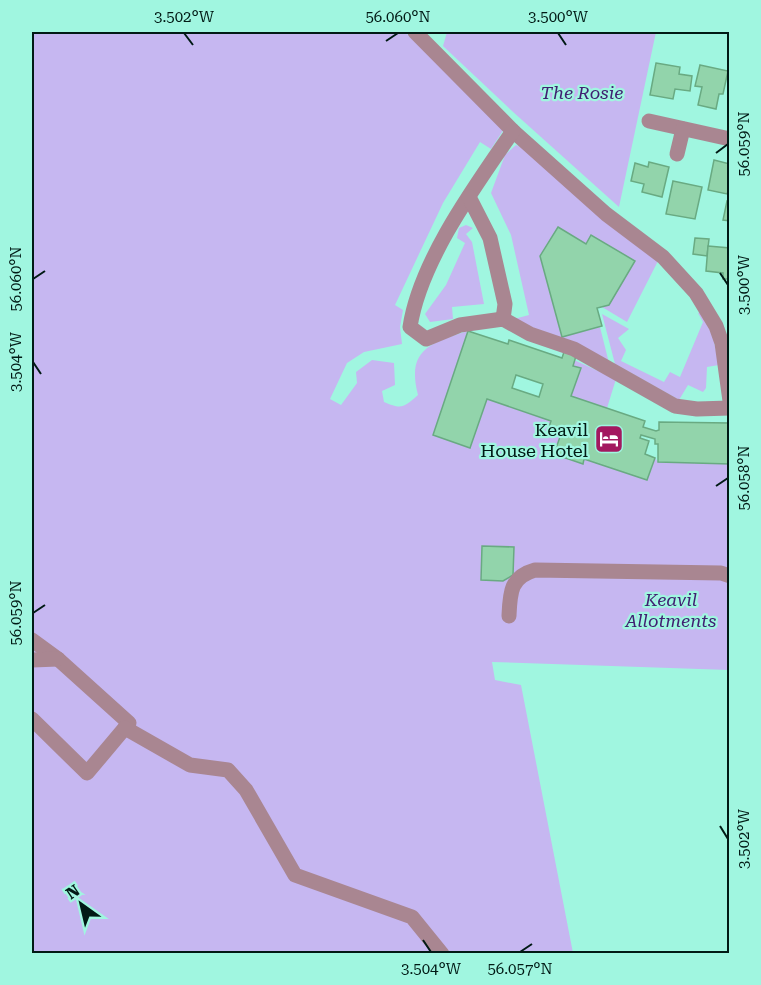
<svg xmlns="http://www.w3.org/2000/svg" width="761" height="985" viewBox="0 0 761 985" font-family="'Roboto Serif',serif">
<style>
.green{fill:#c6b7f1;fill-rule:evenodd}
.building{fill:#92d4ab;stroke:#69aa82;stroke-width:1.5;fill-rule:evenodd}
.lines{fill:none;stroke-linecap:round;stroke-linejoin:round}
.minor{stroke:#a98691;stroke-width:15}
.ticks{fill:none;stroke:#011a15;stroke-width:2}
.labels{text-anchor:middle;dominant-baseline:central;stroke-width:4.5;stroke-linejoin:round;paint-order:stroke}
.park-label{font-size:18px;font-style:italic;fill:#402071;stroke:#a0f6e0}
.poi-label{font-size:18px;fill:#011a15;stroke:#a0f6e0;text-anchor:end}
.neatline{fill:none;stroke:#011a15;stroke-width:2}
.ticks-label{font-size:15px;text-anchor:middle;fill:#011a15}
</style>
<rect width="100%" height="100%" fill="#a0f6e0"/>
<g class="green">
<path d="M 32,32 L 405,32 L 504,129 L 491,149 L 480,142 L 443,203 L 395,305 L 403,310 L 400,327 L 402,344 L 364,352 L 347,363 L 330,399 L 341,405 L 357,383 L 356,372 L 372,360 L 394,363 L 395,385 L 382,391 L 384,402 C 402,410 404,407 418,395 C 406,349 431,343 468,331 L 433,435 L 470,448 L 487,399 L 551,421 L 561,434 L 554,454 L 583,463 L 584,459 L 647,480 L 655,458 L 658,462 L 729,464 L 729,670 L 492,662 L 495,680 L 521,685 L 573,953 L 32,953 ZM 482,546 L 514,547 L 513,575 L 503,581 L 481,580 Z"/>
<polygon points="447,32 656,32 619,207 512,111 443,46"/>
<polygon points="516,145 529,151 659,259 627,322 602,307 609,305 586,244 558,227 540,256 562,337 600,327 609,363 526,327 514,319 529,315 511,235 491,193 505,155"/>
<polygon points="466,225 473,228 466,234 472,242 484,304 452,307 453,319 430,322 425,314 446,285 465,243 457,238 459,228"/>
<polygon points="701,312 712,332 719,365 707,367 706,388 703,392 688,385 679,400 615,364 602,314 629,329 618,338 626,350 621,361 664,382 670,372 680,377 703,322 698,313"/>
<polygon points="574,360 616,379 607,408 571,396 581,369 573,366"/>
</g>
<g class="building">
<polygon points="656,63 680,67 679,74 692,76 690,91 675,89 673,99 650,95"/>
<polygon points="700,65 728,71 723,94 719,94 716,109 698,105 702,87 695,86"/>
<polygon points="714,160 730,164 730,186 727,194 708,190"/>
<polygon points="649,162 669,167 662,197 642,192 644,184 631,181 635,163 648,167"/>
<polygon points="673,181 702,187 695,219 666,214"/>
<polygon points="727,201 730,202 730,221 723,220"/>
<polygon points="558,227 586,244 591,235 635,261 609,305 597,308 602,326 562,337 540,256"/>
<polygon points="695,238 709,239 707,256 693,254"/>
<polygon points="708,246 730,248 730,279 723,279 723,273 706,271"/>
<path d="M 468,331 L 508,344 L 509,340 L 562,358 L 564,352 L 576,356 L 573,366 L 581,368 L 571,396 L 645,421 L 643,427 L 656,431 L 659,430 L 659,422 L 730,423 L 730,464 L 658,462 L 658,444 L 655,444 L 655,439 L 641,435 L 640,438 L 649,441 L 645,454 L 655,458 L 647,480 L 584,459 L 583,464 L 554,454 L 561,434 L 548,430 L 551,421 L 487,399 L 470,448 L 433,435 ZM 516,375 L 543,384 L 539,397 L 512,388 Z"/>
<polygon points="482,546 514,547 513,575 503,581 481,580"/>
</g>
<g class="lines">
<g class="minor">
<polyline points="415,32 513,131 606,214 663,257 696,293 716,326 722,343 730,401"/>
<polyline points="649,121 730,139"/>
<path d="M 513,131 C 475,186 420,261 410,327 L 426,339 L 460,325 L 503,319 L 530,334 L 574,349 L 675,406 L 697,409 L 730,408"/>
<polyline points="677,154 683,129"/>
<polyline points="469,197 490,238 505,304 503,319"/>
<path d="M 509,616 C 510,593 510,577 535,570 L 721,573 L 730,576"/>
<polyline points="32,640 58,659 129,723 87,773 32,719"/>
<polyline points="32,660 58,659"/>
<polyline points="125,728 190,765 228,770 246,790 295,875 412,917 442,954"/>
</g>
</g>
<path class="ticks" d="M 184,33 L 193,45M 558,33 L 566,45M 386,41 L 398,33M 716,153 L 728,144M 720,273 L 728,285M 33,279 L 45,271M 33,362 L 41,374M 716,486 L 728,478M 33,613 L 45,605M 720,826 L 728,839M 423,940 L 431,952M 520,952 L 532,944"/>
<defs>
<g id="hotel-square" transform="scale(1.5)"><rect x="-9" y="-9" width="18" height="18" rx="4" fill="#a3185f" stroke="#a0f6e0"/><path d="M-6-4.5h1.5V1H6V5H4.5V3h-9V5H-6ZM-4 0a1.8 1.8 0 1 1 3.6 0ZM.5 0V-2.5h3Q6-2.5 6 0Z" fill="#fff"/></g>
</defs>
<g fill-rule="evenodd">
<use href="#hotel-square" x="609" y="439"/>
</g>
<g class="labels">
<g class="park-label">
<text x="582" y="92">The Rosie</text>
<text x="671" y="599">Keavil<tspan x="671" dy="21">Allotments</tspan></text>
</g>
<g class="poi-label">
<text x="588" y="429">Keavil<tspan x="588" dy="21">House Hotel</tspan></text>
</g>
</g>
<rect width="761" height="985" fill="none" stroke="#a0f6e0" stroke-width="66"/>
<g transform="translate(81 904) rotate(326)" stroke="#a0f6e0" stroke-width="4.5" paint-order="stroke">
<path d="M0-4.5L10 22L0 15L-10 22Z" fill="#011a15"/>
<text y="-9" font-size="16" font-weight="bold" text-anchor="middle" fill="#011a15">N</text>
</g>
<rect x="33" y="33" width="695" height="919" class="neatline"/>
<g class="ticks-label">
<text x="184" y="22">3.502°W</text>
<text x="398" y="22">56.060°N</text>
<text x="558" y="22">3.500°W</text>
<text transform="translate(744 144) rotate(-90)" y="5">56.059°N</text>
<text transform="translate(16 279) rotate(-90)" y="5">56.060°N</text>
<text transform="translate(744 285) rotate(-90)" y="5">3.500°W</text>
<text transform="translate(16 362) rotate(-90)" y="5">3.504°W</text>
<text transform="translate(744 478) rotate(-90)" y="5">56.058°N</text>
<text transform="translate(16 613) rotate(-90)" y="5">56.059°N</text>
<text transform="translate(744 839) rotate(-90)" y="5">3.502°W</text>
<text x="431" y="974">3.504°W</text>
<text x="520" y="974">56.057°N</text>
</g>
</svg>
